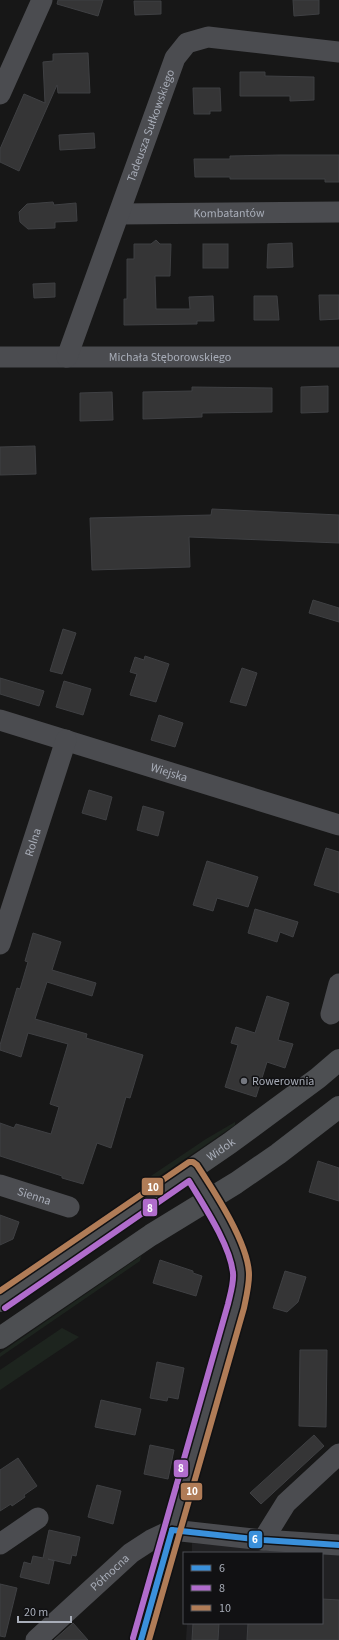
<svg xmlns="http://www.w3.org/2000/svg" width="339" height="1640" viewBox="0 0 339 1640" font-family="'Source Sans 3',sans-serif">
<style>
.built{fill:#212123}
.green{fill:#1d241e}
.building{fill:#353536;stroke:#3f4043}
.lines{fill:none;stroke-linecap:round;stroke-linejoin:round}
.minor{stroke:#4b4c50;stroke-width:21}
.major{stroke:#4d4f52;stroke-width:22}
.bus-1-casing{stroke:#111113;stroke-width:9}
.bus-2-casing{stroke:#111113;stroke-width:9}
.bus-3-casing{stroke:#111113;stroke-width:9}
.bus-1{stroke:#3a90db;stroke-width:6}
.bus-2{stroke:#b06ccc;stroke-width:6}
.bus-3{stroke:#b07c57;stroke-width:6}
.poi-dot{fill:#757880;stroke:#111113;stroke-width:1.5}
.labels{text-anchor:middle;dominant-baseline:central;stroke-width:3;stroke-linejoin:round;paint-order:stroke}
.street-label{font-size:12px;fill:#a8adb8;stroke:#111113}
.poi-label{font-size:12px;fill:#a8adb8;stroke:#111113;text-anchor:start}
.line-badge{stroke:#111113;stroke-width:1.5}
.badge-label{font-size:11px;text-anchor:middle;font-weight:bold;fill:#fff}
</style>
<rect width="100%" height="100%" fill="#171717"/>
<polygon class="built" points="192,1543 339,1554 339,1640 186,1640 187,1623 322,1623 322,1553 192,1553"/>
<g class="green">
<polygon points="235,1122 235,1125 142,1188 141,1185 145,1180 206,1139"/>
<polygon points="141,1256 140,1261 0,1357 0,1353"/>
<polygon points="62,1328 79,1337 0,1390 0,1370"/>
</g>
<g class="building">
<polygon points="58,0 103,0 98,16 57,4"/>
<polygon points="293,0 319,0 319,14 294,16"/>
<polygon points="134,1 161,1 161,14 135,15"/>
<polygon points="88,53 90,93 58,93 57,85 19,171 0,162 0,149 24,94 45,103 43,62 53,61 53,54"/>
<polygon points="240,72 265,72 265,76 314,77 314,100 290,101 290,96 240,96"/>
<polygon points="193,88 220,88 221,111 210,111 210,114 194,114"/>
<polygon points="94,133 95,148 60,150 59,135"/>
<polygon points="280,155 339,155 339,182 325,182 325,179 230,179 230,177 195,177 194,159 230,159 230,156"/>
<polygon points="53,202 54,205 76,203 77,221 55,222 55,228 28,229 20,222 19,212 27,204"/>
<polygon points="156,240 160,244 171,244 170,276 155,276 156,309 190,309 189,297 213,296 214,321 197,321 197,324 124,325 124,299 127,299 127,259 134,259 134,244 151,244"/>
<polygon points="292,243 293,267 267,268 268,244"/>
<rect x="203" y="244" width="25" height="24"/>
<polygon points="55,283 55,297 34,298 33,284"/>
<polygon points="319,295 339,295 339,319 320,320"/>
<polygon points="254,296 277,296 279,320 254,320"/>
<polygon points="328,386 328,412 301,413 301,387"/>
<polygon points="192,387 272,388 272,412 202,413 202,417 143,419 143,392 192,391"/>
<polygon points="112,392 113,420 80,421 80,393"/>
<polygon points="35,446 36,474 0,475 0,447"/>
<polygon points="212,509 339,515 339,543 189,537 190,567 92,570 90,518 211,515"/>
<polygon points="313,600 339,608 339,622 309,613"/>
<polygon points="63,629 76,633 62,674 50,671"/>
<polygon points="145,656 169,664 156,702 130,695 137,674 130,672 135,657 144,660"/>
<polygon points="242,668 257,673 246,706 230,702"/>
<polygon points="0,678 44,691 39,706 0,694"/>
<polygon points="64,681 91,689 83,715 56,707"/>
<polygon points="159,715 183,723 175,747 151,740"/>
<polygon points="89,790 112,797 106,820 82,813"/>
<polygon points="143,806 164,812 158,836 137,830"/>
<polygon points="326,848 339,852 339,893 314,885"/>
<polygon points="207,861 258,877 248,907 217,898 213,911 193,905"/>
<polygon points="255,909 298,922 293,937 280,932 277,942 248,933"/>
<polygon points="33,933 61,942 52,970 96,983 92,996 47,982 35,1019 87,1034 86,1038 143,1055 130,1098 126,1097 111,1148 97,1143 83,1184 62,1178 62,1176 0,1156 0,1123 14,1128 16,1124 51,1134 59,1107 50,1104 68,1044 28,1033 21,1057 0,1050 0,1045 17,988 20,989 28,962 25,961"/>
<polygon points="267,996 289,1003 278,1040 293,1044 285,1068 267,1062 256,1097 225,1087 238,1045 231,1043 236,1027 255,1033"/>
<polygon points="318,1161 339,1168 339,1201 309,1192"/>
<polygon points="0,1215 19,1222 13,1239 0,1245"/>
<polygon points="160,1260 193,1271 193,1273 202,1276 196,1296 153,1283"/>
<polygon points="285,1271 306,1277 298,1302 287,1312 273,1308"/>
<polygon points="300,1350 327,1350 326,1427 299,1426"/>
<polygon points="157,1362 184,1368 178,1399 168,1397 167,1401 150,1398"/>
<polygon points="101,1400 141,1409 135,1435 95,1427"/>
<polygon points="314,1435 324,1446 261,1504 250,1493"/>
<polygon points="150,1445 174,1450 168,1479 144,1474"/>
<polygon points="18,1458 37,1486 24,1495 25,1497 12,1506 11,1504 0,1511 0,1470"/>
<polygon points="97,1485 121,1491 113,1524 88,1517"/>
<polygon points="49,1530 80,1537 76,1556 72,1555 70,1564 48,1559 54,1561 49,1584 20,1577 24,1562 31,1564 33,1556 43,1558"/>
<polygon points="0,1584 17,1588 5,1637 0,1636"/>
<polygon points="322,1599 339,1600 339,1640 247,1640 248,1623 322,1623"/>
<polygon points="73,1623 88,1640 54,1640"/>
<polygon points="193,1623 219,1623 218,1640 192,1640"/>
</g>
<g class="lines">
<g class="minor">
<polyline points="0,94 42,0"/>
<path id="s1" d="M 119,214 L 339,212"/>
<path id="s2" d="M 0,357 L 339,357"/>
<path id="s3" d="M 67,357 L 175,58 L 187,43 L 208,37 L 339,52"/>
<path id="s4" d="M 0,720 L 339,825"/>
<path id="s5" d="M 0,944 L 66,740"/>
<polyline points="331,1014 339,984"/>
<path id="s6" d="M 0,1185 L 69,1207"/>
<polyline points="172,1530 263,1540 339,1545"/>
<polyline points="263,1540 286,1503 339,1454"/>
<polyline points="0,1544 38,1518"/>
<path id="s7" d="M 36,1640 L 131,1553 L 151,1540 L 172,1530"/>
<polyline points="141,1640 220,1366 240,1287 241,1275 237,1253 210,1200 191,1170"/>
</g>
<g class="major">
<path id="s8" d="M 0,1301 L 230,1143 L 318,1078 L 339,1060"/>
<polyline points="0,1338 151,1235 236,1183 278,1154 339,1107"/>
</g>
<g class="bus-1-casing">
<g id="bus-1">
<polyline points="172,1530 263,1540 339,1545"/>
<polyline points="141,1640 172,1530"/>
</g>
</g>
<g class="bus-2-casing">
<path id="bus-2" d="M 5,1308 L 189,1181 C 204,1206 230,1245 233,1273 C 234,1283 230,1295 228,1304 L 133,1638"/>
</g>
<g class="bus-3-casing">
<path id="bus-3" d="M 0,1291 L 189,1162 L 193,1162 L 197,1165 C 214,1191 249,1244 249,1275 C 249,1286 246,1298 244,1308 L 149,1640"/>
</g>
<use href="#bus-1" class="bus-1"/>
<use href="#bus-2" class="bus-2"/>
<use href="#bus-3" class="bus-3"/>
</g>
<circle class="poi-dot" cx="244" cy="1081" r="4"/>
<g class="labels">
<g class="street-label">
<text stroke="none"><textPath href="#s3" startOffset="246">Tadeusza Sułkowskiego</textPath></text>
<text stroke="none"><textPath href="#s1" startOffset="110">Kombatantów</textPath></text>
<text stroke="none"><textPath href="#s2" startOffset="170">Michała Stęborowskiego</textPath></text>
<text stroke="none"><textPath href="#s4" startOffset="177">Wiejska</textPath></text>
<text stroke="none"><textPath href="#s5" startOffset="107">Rolna</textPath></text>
<text stroke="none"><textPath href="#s8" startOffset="268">Widok</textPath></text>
<text stroke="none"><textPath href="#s6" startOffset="36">Sienna</textPath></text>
<text stroke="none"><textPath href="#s7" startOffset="100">Północna</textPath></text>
</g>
<g class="poi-label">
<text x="252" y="1081">Rowerownia</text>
</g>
</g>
<g class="line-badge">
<rect x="141" y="1177" width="23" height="19" rx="4" fill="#b07c57"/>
<rect x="142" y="1198" width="16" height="19" rx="4" fill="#b06ccc"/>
<rect x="173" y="1459" width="16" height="19" rx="4" fill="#b06ccc"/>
<rect x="180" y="1482" width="23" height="19" rx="4" fill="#b07c57"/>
<rect x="248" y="1530" width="15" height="19" rx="4" fill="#3a90db"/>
</g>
<g class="badge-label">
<text x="153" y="1191">10</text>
<text x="150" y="1212">8</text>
<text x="181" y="1472">8</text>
<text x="192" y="1495">10</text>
<text x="255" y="1543">6</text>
</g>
<rect x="183" y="1552" width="140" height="72" fill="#111113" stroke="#4d4f55"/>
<rect x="191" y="1565" width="20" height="6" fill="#3a90db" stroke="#4d4f55"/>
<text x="219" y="1572" font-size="12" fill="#a8adb8">6</text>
<rect x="191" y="1585" width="20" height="6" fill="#b06ccc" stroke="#4d4f55"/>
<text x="219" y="1592" font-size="12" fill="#a8adb8">8</text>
<rect x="191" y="1605" width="20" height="6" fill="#b07c57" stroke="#4d4f55"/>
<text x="219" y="1612" font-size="12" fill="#a8adb8">10</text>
<path d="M18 1616v6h53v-6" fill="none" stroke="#a8adb8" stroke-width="2"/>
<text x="24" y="1616" font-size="12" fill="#a8adb8" stroke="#111113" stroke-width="3" paint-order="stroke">20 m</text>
</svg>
